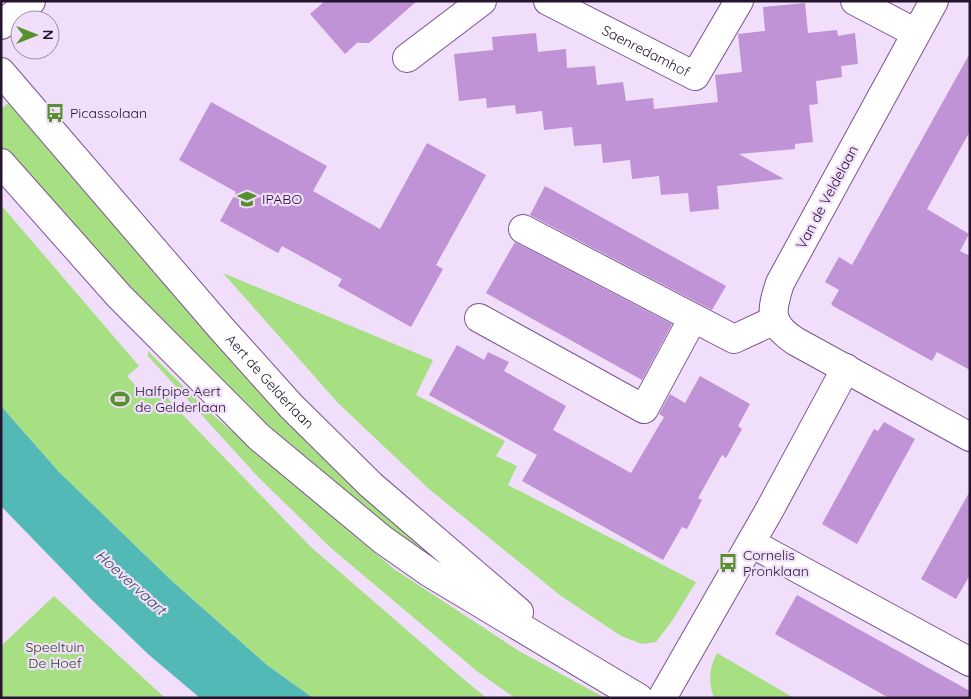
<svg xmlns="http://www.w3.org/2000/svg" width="971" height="699" viewBox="0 0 971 699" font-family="Quicksand,sans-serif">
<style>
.green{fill:#a7e083}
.water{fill:#52b9b7}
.building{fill:#bf93d5}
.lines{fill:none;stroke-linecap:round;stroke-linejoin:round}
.minor-casing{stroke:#7c5390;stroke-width:30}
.tertiary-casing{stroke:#7c5390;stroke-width:30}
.minor{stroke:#fff;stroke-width:28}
.tertiary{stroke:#fff;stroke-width:28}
.labels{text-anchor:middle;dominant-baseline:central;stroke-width:4.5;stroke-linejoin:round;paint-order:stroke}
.street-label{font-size:14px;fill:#25142d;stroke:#f0defa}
.poi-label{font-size:14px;fill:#25142d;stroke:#f0defa;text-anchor:start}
.park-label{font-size:14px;fill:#2c451a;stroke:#f0defa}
.water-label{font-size:15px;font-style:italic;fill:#325252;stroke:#f0defa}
</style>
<rect width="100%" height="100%" fill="#f0defa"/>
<g class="green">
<polygon points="12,100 459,576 453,581 199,373 1,152 1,109"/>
<polygon points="1,205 139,366 127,376 145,396 157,386 180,412 311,547 468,683 487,698 313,698 267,665 173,582 59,472 1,406"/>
<polygon points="223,273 433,360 416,395 505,441 496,456 517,466 508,485 696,582 672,621 656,642 642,644 621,636 561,596 429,489 338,403"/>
<polygon points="148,351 206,409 394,569 519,651 605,698 515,698 478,672 331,548 259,478 148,356"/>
<polygon points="54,596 165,698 1,698 1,646"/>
<path d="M 717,653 L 794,698 L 714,698 C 708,682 709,668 717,653 Z"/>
</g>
<polygon class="water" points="1,406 59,472 173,582 267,665 313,698 200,698 148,654 93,601 1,506"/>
<g class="building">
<polygon points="325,1 417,1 369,43 359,43 358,42 345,54 310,14"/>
<polygon points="805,3 808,33 837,30 838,36 855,33 858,64 841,66 842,77 816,81 818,104 809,105 813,142 795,144 795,149 739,154 784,179 717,186 719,209 690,212 688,193 661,195 659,176 632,179 630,160 603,163 601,144 574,146 572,127 544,130 542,111 516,114 515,105 487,108 486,98 459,101 454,54 493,50 492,37 536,33 538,52 566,49 567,68 595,66 597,85 623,82 626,101 653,98 654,109 718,102 715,75 742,72 738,34 765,31 763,7"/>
<polygon points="970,53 970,131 927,209 969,234 960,251 970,256 970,370 937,352 932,361 833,306 831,304 839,290 825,282 839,257 852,265"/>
<polygon points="211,102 327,166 313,191 380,229 427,143 486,175 436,265 443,269 411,327 338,286 342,279 282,246 278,253 220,221 236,192 179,160"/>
<polygon points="545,186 726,286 712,310 530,215"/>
<polygon points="515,242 672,324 642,380 486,293"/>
<polygon points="457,345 484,360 488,352 509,362 504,371 566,406 553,430 631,473 664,417 659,414 670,394 685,403 700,376 750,404 738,426 742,429 726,458 722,455 698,498 702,500 687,529 682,527 663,560 522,481 537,455 429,395"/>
<polygon points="884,422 915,439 857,544 822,524 874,429 878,431"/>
<polygon points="970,491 970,575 956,599 921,579"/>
<polygon points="797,595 970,691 970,698 889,698 775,634"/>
</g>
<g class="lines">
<g class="minor-casing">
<g id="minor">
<path id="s1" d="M 548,1 L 695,76 L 739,1"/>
<polyline points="855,1 916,33"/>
<path d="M 934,1 L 780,283 C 771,311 768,323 795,341 L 970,437"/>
<polyline points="1,25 31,1"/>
<polyline points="407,58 482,1"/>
<polyline points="523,229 734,339 775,320"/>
<polyline points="479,318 644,409 693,318"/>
<polyline points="751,543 970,662"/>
<polyline points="662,698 770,509 846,368"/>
</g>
</g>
<g class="tertiary-casing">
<g id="tertiary">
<path id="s2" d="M 1,72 L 221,328 L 291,406 L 371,485 L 519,612"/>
<polyline points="1,163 119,296 259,437 383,540 430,573 639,698"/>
</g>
</g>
<use href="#minor" class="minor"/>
<use href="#tertiary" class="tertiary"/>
</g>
<defs>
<g id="bus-bare" transform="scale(1.5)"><path d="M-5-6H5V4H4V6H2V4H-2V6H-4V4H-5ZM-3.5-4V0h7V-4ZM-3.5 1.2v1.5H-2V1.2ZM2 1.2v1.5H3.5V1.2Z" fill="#58902d" stroke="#f0defa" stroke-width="2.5" paint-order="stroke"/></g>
<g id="university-bare" transform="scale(1.5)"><path d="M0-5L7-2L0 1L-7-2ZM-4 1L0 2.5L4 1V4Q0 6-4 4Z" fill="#58902d" stroke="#f0defa" stroke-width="2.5" paint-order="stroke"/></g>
<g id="stadium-bare" transform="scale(1.5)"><path d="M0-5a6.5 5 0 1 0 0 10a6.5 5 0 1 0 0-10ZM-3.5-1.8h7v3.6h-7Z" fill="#58902d" stroke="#f0defa" stroke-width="2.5" paint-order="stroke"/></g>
</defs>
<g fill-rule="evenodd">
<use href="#bus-bare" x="55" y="113"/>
<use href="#university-bare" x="247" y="199"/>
<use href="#stadium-bare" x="120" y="399"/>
<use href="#bus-bare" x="728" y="563"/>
</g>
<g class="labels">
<g class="street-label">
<text stroke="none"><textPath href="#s1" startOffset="110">Saenredamhof</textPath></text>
<text transform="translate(827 197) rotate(-62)">Van de Veldelaan</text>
<text stroke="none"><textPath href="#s2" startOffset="410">Aert de Gelderlaan</textPath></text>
</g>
<g class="poi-label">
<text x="70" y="113">Picassolaan</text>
<text x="262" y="199">IPABO</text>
<text x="135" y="391">Halfpipe Aert<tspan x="135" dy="16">de Gelderlaan</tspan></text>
<text x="743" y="555">Cornelis<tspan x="743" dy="16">Pronklaan</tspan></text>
</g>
<g class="park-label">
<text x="55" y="647">Speeltuin<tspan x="55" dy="16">De Hoef</tspan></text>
</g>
<g class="water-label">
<text transform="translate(131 582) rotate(42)">Hoevervaart</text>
</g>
</g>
<rect width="971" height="699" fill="none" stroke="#25142d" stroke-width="5"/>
<g transform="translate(35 35) rotate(90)"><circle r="24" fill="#f0defa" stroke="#9f8da8"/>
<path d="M0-4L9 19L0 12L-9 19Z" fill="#58902d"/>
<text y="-8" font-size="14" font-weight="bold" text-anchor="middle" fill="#25142d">N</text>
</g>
</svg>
